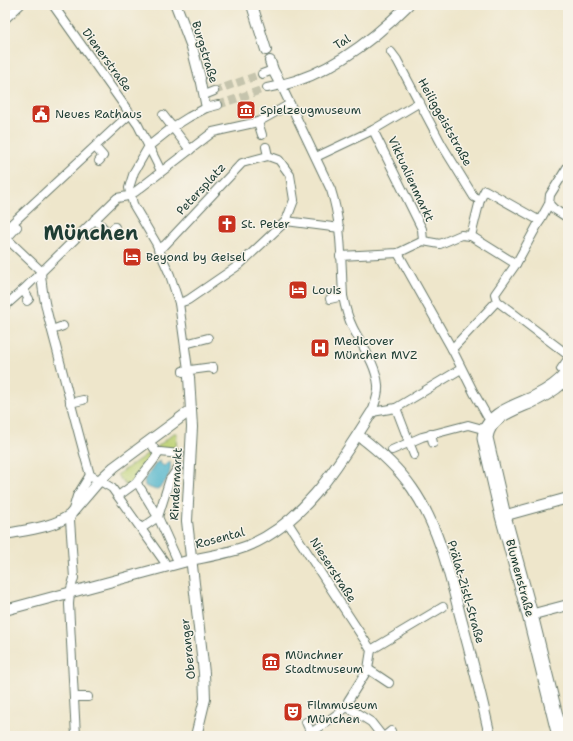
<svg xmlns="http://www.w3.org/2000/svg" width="573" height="741" viewBox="0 0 573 741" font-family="'Shantell Sans',sans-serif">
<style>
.green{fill:#bed276;stroke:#6e8855}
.water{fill:#4db4cb;stroke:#367880}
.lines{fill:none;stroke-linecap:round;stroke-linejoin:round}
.pedestrian-tunnel{stroke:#c5c4ad;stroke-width:8;stroke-dasharray:8 4;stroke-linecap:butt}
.pedestrian-casing{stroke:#677869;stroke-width:10}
.minor-casing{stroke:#677869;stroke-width:12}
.secondary-casing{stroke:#677869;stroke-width:17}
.pedestrian{stroke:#fff;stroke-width:8}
.minor{stroke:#fff;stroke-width:10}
.secondary{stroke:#fff;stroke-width:15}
.labels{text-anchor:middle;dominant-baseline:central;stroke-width:3;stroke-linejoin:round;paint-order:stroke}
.street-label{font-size:12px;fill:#1f3d34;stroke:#f7f3e8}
.poi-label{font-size:12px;fill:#1f3d34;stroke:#f7f3e8;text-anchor:start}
.town-label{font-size:20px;font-weight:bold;fill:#1f3d34;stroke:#f7f3e8}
</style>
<rect width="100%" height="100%" fill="#f7f3e8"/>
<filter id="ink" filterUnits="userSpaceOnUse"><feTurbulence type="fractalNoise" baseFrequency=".025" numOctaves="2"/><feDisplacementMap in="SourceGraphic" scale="8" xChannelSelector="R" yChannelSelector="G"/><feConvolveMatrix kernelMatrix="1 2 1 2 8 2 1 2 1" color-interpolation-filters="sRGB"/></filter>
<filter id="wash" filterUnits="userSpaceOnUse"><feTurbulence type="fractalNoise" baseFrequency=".012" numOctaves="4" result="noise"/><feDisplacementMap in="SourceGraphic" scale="16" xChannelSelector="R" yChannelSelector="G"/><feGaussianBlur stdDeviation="0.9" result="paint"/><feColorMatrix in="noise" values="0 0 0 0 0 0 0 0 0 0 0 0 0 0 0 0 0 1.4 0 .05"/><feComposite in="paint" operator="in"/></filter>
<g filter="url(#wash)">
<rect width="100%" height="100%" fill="#eee6cb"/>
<g class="green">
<polygon points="174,433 177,433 176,451 161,450 157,447"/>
<path d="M 150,452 L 154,457 C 149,465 136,471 134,481 L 127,487 L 117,475 Z"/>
</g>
<path class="water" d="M 160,461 L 161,464 L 164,466 L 170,461 C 172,473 167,483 156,490 L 145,486 L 144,480 L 156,463 Z"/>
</g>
<g filter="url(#ink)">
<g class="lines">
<g class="pedestrian-tunnel">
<polyline points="214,91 262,74"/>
<polyline points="218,105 267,88"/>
</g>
<g class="pedestrian-casing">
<g id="pedestrian">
<polyline points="53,5 138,125 161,171"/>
<polyline points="5,19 20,5"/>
<polyline points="391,52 397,60 442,145 474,197 480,200"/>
<polyline points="262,74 273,70"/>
<polyline points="200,78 206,108"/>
<path d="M 267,88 L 281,85 L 331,190 C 342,224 341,260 343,296 C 345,307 348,318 353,328 C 362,346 376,364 378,385 C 379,394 375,403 372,412 L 396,408 L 461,369"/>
<polyline points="204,95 214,91"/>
<polyline points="163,115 190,150"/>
<polyline points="258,122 262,135"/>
<polyline points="373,130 422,229 423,241"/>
<polyline points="95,147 103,156 99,161"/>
<polyline points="316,157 373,130 420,102"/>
<polyline points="549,204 554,209 568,218"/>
<polyline points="95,219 108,233 115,227"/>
<polyline points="286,221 340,228"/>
<polyline points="5,230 130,114"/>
<polyline points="471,236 480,200 485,190 540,221"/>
<polyline points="5,237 41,271"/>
<polyline points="7,238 17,227"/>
<polyline points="158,249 165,245 242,163 268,156"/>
<polyline points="398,253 452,349 474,393 487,416"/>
<polyline points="340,256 398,253 423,241 440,244 461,235 471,236 516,264"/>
<path d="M 41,271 C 42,301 52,329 59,358 C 69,397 79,436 90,475 L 112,488 L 164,561"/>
<polyline points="23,290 29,299 27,301"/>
<polyline points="330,299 343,296"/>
<polyline points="497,301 568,355"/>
<polyline points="179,303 188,300 239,265 286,221 294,200 290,175 279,160 268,156 266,147"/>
<polyline points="5,306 23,290 117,198 128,196 135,192 213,132 258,122 290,104"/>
<polyline points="52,330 63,326"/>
<polyline points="185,344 208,338"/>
<polyline points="452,349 497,301 495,294 516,264 549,204 550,195 568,166"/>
<polyline points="562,370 561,369 568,359"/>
<polyline points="183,372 183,371 213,367 213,369"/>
<polyline points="189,377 179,303 170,275 156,243 133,204 129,188 134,172 149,146 173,127 189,117 206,108 218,105"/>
<polyline points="70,403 83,400"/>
<polyline points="396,408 414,455"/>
<polyline points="431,434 433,443"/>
<polyline points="392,450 422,437 468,425 479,428"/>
<polyline points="158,454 160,452 180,454"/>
<polyline points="172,477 179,466"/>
<path d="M 138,485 L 136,483 C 143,473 152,464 158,454 L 149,441"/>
<polyline points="141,489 158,517 176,557"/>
<polyline points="118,496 136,483"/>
<polyline points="288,523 371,650"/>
<polyline points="142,528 158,517 170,479"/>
<polyline points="368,669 389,683"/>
<polyline points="74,697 88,697"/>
<polyline points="347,707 371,722 382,736"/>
<polyline points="306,722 311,733"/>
<polyline points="76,736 69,604 70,592 74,578 70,520 77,496 90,475"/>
<polyline points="307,736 347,707 348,701 368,669 371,650 443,607"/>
<polyline points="385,736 391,731"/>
</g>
</g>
<g class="minor-casing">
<g id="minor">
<polyline points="176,5 192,47 200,78"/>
<polyline points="252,5 266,50"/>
<path d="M 270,61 L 273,70 L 281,85 C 330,74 373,40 408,5"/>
<polyline points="189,377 192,427 187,521 204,673 205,699 196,736"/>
<path d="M 358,435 C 378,450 397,466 412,488 C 438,525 449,571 460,615 C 471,655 481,695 490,736"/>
<polyline points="503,516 568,498"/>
<path d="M 5,534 C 26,530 52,528 70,515 L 100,480 L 114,467 L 191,410"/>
<path d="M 5,610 L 191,560 C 210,556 231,553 250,545 C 307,520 340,462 372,412"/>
<polyline points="530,615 568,605"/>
</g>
</g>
<g class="secondary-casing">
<path id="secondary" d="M 560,736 L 530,615 L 503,516 L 485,438 C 487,414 518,407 536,398 C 548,392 560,384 568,374"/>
</g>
<use href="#pedestrian" class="pedestrian"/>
<use href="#minor" class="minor"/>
<use href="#secondary" class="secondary"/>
</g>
</g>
<defs>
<g id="museum-square" transform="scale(1)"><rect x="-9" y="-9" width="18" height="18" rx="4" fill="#c8321e" stroke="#f7f3e8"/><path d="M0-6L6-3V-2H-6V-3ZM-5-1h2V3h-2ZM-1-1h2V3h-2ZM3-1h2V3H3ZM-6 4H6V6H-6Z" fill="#fff"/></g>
<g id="civic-square" transform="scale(1)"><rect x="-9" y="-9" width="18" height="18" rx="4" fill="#c8321e" stroke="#f7f3e8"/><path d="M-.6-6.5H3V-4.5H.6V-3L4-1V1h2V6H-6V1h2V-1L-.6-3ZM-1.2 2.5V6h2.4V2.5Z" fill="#fff"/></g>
<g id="church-square" transform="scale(1)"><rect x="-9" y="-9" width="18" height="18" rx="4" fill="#c8321e" stroke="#f7f3e8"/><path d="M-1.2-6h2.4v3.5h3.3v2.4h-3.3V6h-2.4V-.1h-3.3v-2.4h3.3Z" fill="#fff"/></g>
<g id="hotel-square" transform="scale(1)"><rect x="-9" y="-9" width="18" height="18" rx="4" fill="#c8321e" stroke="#f7f3e8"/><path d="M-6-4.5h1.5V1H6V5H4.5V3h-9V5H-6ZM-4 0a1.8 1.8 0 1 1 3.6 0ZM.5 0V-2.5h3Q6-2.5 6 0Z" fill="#fff"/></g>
<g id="hospital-square" transform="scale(1)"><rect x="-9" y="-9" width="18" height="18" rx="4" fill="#c8321e" stroke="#f7f3e8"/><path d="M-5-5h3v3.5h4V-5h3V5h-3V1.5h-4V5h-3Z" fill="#fff"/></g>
<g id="theatre-square" transform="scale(1)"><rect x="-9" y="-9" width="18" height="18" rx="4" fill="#c8321e" stroke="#f7f3e8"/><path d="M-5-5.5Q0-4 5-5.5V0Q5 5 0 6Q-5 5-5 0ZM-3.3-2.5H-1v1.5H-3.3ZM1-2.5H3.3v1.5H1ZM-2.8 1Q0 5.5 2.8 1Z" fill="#fff"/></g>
</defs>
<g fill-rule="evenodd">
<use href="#museum-square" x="246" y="110"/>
<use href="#civic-square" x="41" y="114"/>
<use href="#church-square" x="227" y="224"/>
<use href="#hotel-square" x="132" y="257"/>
<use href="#hotel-square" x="298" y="290"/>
<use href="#hospital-square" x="320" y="348"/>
<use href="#museum-square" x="271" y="662"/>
<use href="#theatre-square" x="293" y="712"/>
</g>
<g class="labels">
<g class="street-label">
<text transform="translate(342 42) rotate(-33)">Tal</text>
<text transform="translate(205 52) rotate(73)">Burgstraße</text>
<text transform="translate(107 60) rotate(54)">Dienerstraße</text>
<text transform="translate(445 122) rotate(61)">Heiliggeiststraße</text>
<text transform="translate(411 179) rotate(65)">Viktualienmarkt</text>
<text transform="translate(201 189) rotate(-47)">Petersplatz</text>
<text transform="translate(176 484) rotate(-87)">Rindermarkt</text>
<text transform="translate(220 538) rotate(-15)">Rosental</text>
<text transform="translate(333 570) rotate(57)">Nieserstraße</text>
<text transform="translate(520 578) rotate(75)">Blumenstraße</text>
<text transform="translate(466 592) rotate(74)">Prälat-Zistl-Straße</text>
<text transform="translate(188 649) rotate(-96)">Oberanger</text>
</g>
<g class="poi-label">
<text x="260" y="110">Spielzeugmuseum</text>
<text x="55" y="114">Neues Rathaus</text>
<text x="241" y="224">St. Peter</text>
<text x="146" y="257">Beyond by Geisel</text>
<text x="312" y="290">Louis</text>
<text x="334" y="341">Medicover<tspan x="334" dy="14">München MVZ</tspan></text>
<text x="285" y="655">Münchner<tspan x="285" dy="14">Stadtmuseum</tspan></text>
<text x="307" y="705">Filmmuseum<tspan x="307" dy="14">München</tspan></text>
</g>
<g class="town-label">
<text x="91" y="233">München</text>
</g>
</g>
<rect width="573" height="741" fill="none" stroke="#f7f3e8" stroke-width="20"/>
</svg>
